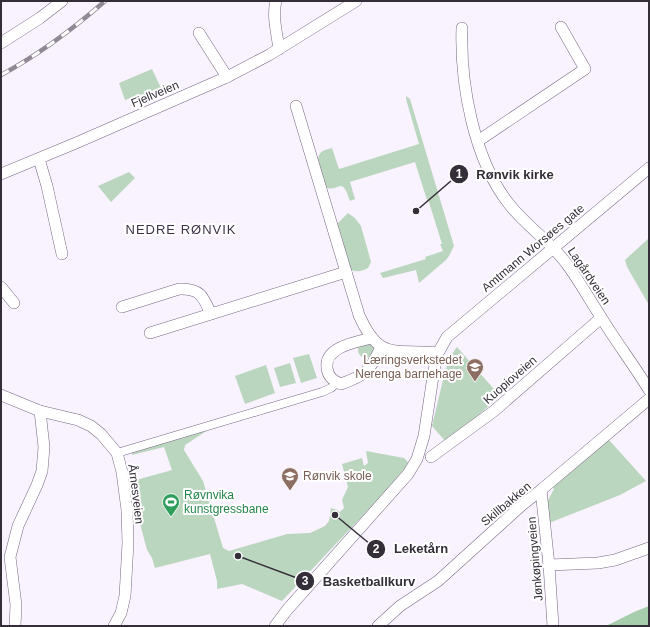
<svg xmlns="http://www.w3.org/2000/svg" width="650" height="627" viewBox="0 0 650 627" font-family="Arial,sans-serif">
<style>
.green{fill:#bbd6be}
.forest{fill:#a7ceac}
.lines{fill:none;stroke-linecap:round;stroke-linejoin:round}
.pedestrian-casing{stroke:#766782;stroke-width:9}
.minor-casing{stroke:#766782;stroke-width:12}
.pedestrian{stroke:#fff;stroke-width:8}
.minor{stroke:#fff;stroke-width:11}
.rail-casing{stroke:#918a96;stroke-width:4.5}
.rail{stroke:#fff;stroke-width:3;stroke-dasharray:9;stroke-linecap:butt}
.labels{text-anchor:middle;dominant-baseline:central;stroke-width:4;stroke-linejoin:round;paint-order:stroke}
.street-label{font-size:12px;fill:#342e39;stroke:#fff}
.education-label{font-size:12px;fill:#785e54;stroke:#fff;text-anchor:end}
.leisure-label{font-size:12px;fill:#27864d;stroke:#fff;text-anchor:start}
.neighbourhood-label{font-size:13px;letter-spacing:1px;fill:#3e3149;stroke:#fff}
.leader{fill:none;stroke:#342e39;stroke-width:1.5}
.callout-dot{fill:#342e39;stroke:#fff;stroke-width:1.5}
.mark-label{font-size:12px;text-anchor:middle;font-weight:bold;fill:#fff}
.callout-label{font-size:13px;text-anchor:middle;font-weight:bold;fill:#342e39;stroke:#fff;stroke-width:4;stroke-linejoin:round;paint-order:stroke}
</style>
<rect width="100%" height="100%" fill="#f9f2ff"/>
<g class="green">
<polygon points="152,69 161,88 125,100 119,83"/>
<path d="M 406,96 L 410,99 L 454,246 L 449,256 L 446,260 L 419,283 L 416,270 L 383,278 L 380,273 L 426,259 L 425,257 L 443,251 L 440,244 L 442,244 L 428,199 L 427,200 L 415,162 L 350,182 L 355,199 L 350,201 C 341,173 339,194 325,187 C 322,178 312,157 323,151 C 326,149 330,149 332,148 L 339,169 L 419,144 L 406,99 Z"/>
<polygon points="129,172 135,178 111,202 98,186"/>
<path d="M 348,213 L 355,218 L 361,226 L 371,262 L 368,268 C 363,271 356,273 350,269 L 337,224 Z"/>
<polygon points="649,238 649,305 627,267 625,260"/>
<circle cx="366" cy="350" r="8"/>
<polygon points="457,347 500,396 447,443 432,426 443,380 449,358"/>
<polygon points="309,354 317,378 301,383 293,358"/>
<polygon points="290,363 296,383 280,387 274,368"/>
<polygon points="266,365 275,393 245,404 235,376"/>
<polygon points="211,428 185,445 184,450 203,481 223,548 229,551 287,534 310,533 325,526 329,521 331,508 337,510 340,512 344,508 342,500 348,487 342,464 362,458 364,466 368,463 366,451 404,458 408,462 405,468 385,492 282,601 242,584 217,589 217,581 210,554 155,568 152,558 147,550 129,482 172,470 164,447 132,455 132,450"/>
<polygon points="609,440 646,481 620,495 549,523 547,502 554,489 550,483"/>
</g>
<polygon class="forest" points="649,606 649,626 606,626 634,612"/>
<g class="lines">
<g class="pedestrian-casing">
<polyline id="pedestrian" points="117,453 322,392 331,388 338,382"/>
</g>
<g class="minor-casing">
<g id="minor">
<path d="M 276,1 C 272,15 277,34 279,49"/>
<path d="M 462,28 C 460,84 474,160 509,204 C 526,226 550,241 566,263 C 579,280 589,299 601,317 C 616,342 634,365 649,390"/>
<polyline points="199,33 227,77"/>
<polyline points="1,43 40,18 62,1"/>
<path d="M 296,106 L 359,315 C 380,363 396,348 438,353"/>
<polyline points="478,141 585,69 561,27"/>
<polyline points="39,159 47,186 62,254"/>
<polyline points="1,174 76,143 227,77 269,55 356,1"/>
<polyline points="1,287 14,303"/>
<path d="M 122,307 L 179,289 C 200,288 203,296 211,314"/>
<polyline points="150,333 346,272"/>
<path d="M 372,338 C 356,342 324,347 327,368 C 328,377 333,381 341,384 C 366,375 370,371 381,347"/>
<polyline points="1,395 40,411 78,420 91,426 101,434 117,453 122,472 127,510 128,543 125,596 121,613 114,626"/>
<polyline points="431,457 494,411 601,318"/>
<polyline points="541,490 549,565 553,626"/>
<polyline points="549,565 598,563 615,560 649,548"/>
<polyline points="15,626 16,605 10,557 18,526 37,485 42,471 44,447 40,411"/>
<polyline points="275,626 287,610 408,474 417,459 424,436 434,370 438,353 447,337 649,168"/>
<polyline points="378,626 400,606 438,581 522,505 541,490 649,399"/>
</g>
</g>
<use href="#pedestrian" class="pedestrian"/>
<use href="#minor" class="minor"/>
<g class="rail-casing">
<path id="rail" d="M 1,75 C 38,55 73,29 105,1"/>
</g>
<use href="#rail" class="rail"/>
</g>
<defs>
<g id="school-pin" transform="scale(0.9)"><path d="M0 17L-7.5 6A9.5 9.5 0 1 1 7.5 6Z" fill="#8d6e63" stroke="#fff"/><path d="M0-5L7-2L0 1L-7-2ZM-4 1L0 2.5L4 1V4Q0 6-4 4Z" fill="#fff"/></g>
<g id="stadium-pin" transform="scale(0.9)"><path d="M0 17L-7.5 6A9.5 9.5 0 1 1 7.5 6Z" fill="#2e9e5b" stroke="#fff"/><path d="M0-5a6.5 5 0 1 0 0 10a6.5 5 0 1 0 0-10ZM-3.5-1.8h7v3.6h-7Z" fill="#fff"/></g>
</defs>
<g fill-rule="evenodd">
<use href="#school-pin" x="475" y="367"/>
<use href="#school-pin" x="290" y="476"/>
<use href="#stadium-pin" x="171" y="502"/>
</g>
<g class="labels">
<g class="street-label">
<text transform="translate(155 94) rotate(-23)">Fjellveien</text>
<text transform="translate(533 248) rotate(-40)">Amtmann Worsøes gate</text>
<text transform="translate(589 276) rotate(56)">Lagårdveien</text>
<text transform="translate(510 380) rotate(-41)">Kuopioveien</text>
<text transform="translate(136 494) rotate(83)">Årnesveien</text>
<text transform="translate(506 504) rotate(-40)">Skillbakken</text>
<text transform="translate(535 559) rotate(-95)">Jønkøpingveien</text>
</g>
<g class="education-label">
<text x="462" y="360">Læringsverkstedet<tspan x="462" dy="14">Nerenga barnehage</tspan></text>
<text x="303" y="476" text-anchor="start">Rønvik skole</text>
</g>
<g class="leisure-label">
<text x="184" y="495">Røvnvika<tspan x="184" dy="14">kunstgressbane</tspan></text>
</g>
<g class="neighbourhood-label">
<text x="181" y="229">NEDRE RØNVIK</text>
</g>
</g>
<path class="leader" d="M416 211L459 174M335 515L376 549M238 556L305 581"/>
<g class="callout-dot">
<circle cx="416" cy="211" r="4"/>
<circle cx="335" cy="515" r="4"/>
<circle cx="238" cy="556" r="4"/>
<circle cx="459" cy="174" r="10"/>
<circle cx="376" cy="549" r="10"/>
<circle cx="305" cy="581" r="10"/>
</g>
<g class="mark-label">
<text x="459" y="178">1</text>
<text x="376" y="553">2</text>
<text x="305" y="585">3</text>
</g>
<g class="callout-label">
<text x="515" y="179">Rønvik kirke</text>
<text x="421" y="553">Leketårn</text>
<text x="369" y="586">Basketballkurv</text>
</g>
<rect width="650" height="627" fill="none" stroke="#342e39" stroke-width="4"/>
</svg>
